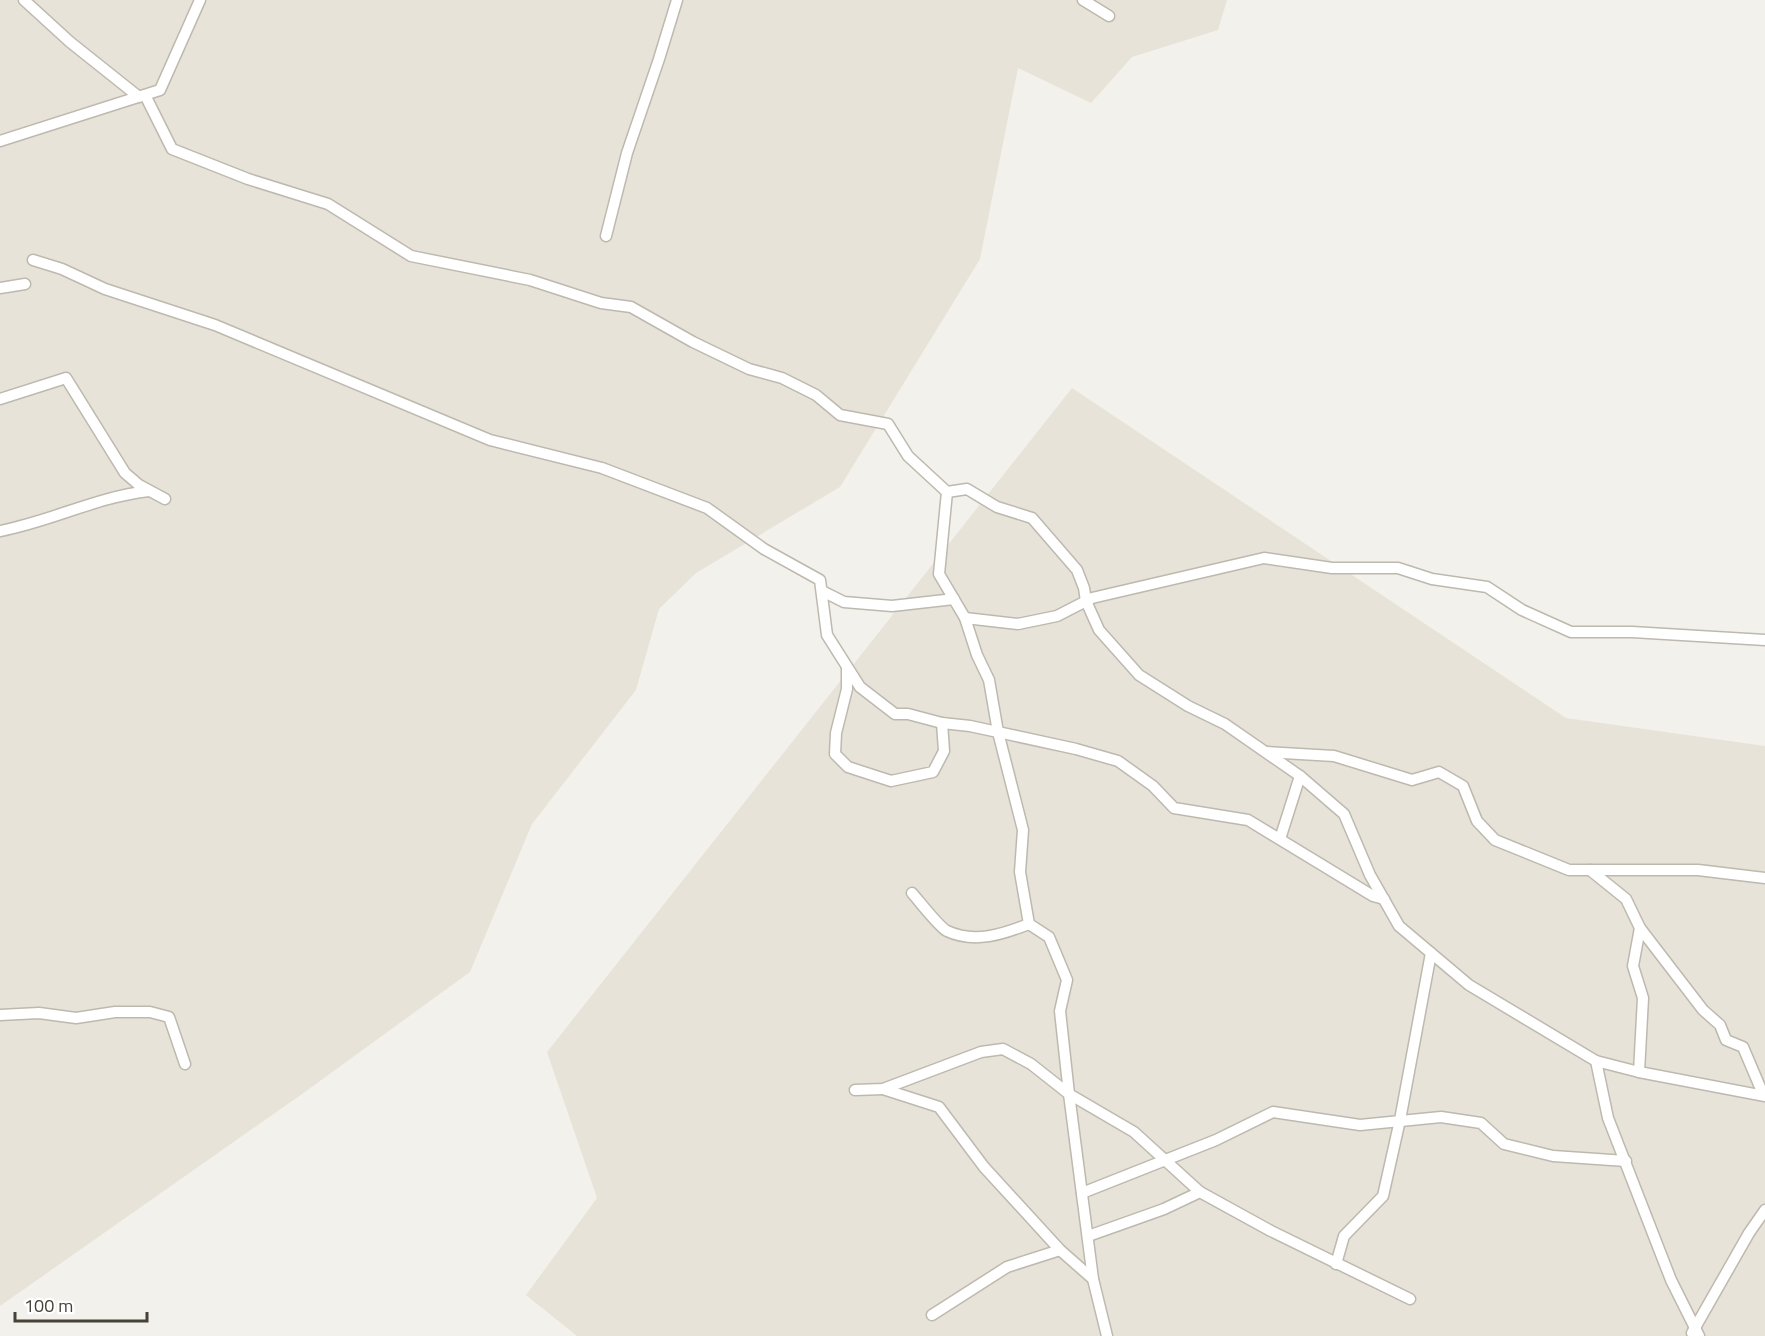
<svg xmlns="http://www.w3.org/2000/svg" width="1765" height="1336" viewBox="0 0 1765 1336" font-family="'Titillium Web',sans-serif">
<style>
.residential{fill:#e7e3d9}
.lines{fill:none;stroke-linecap:round;stroke-linejoin:round}
.minor-casing{stroke:#beb9ae;stroke-width:13}
.minor{stroke:#fff;stroke-width:10}
</style>
<rect width="100%" height="100%" fill="#f3f1eb"/>
<g class="residential">
<polygon points="0,0 1227,0 1218,30 1132,57 1091,103 1018,68 980,259 840,487 696,573 659,609 636,690 532,824 470,972 302,1094 0,1306"/>
<polygon points="1072,388 1566,718 1765,746 1765,1336 577,1336 526,1295 597,1198 547,1052"/>
</g>
<g class="lines">
<g class="minor-casing">
<g id="minor">
<polyline points="24,0 70,42 139,97"/>
<polyline points="1083,0 1109,16"/>
<polyline points="145,95 172,149 248,179 328,204 411,256 530,280 601,303 631,307 693,342 749,369 782,378 816,395 840,415 888,424 908,456 947,492 967,489 997,507 1032,518 1077,570 1084,588 1086,601 1099,630 1139,675 1188,706 1225,724 1300,776 1344,814 1370,875 1399,926 1469,985 1596,1061 1608,1118 1671,1280 1699,1336"/>
<polyline points="0,141 160,90 200,0"/>
<polyline points="606,236 627,153 659,59 677,0"/>
<polyline points="33,260 62,269 105,289 215,325 490,440 602,468 707,508 764,549 820,580 827,635 860,687 895,714 908,714 942,723 970,726 1076,749 1118,761 1153,786 1174,808 1248,820 1373,896 1384,899"/>
<polyline points="0,288 25,284"/>
<polyline points="0,399 66,378 125,473 139,485 165,499"/>
<polyline points="947,492 939,574 965,618 977,655 989,680 998,732 1023,830 1020,872 1029,924 1049,937 1067,980 1060,1011 1069,1094 1093,1279 1107,1336"/>
<path d="M 0,531 C 52,521 96,497 149,491"/>
<polyline points="822,591 844,602 892,606 954,599"/>
<polyline points="965,618 1018,624 1057,616 1092,598 1264,558 1332,568 1398,568 1432,579 1487,587 1522,610 1571,632 1632,632 1765,640"/>
<polyline points="847,669 847,689 836,733 835,754 848,767 891,781 933,772 944,751 942,723"/>
<polyline points="1266,752 1334,756 1412,780 1439,772 1463,786 1477,821 1495,840 1569,870 1698,870 1765,878"/>
<polyline points="1280,839 1300,776"/>
<polyline points="1590,870 1626,899 1640,928 1703,1010 1720,1025 1726,1040 1743,1047 1763,1094"/>
<path d="M 912,893 C 920,902 939,927 947,931 C 975,944 1003,934 1029,924"/>
<polyline points="0,1015 39,1013 76,1018 115,1012 150,1012 169,1017 185,1064"/>
<polyline points="1596,1061 1639,1072 1765,1096"/>
<polyline points="1639,1072 1643,998 1633,966 1640,928"/>
<polyline points="883,1089 939,1107 984,1167 1060,1250 1093,1279"/>
<polyline points="855,1090 883,1089 981,1052 1003,1049 1031,1064 1069,1094 1134,1132 1200,1192"/>
<polyline points="1082,1193 1216,1140 1273,1112 1360,1125 1441,1117 1481,1123 1504,1144 1553,1156 1626,1161"/>
<polyline points="1088,1236 1164,1209 1200,1192 1271,1231 1410,1299"/>
<polyline points="1336,1264 1344,1236 1383,1196 1400,1120 1431,953"/>
<polyline points="932,1315 1007,1267 1060,1250"/>
<polyline points="1692,1333 1749,1233 1765,1210"/>
</g>
</g>
<use href="#minor" class="minor"/>
</g>
<path d="M15 1312v9h132v-9" fill="none" stroke="#474239" stroke-width="3"/>
<text x="24" y="1312" font-size="18" fill="#474239" stroke="#ffffff" stroke-width="4.5" paint-order="stroke">100 m</text>
</svg>
